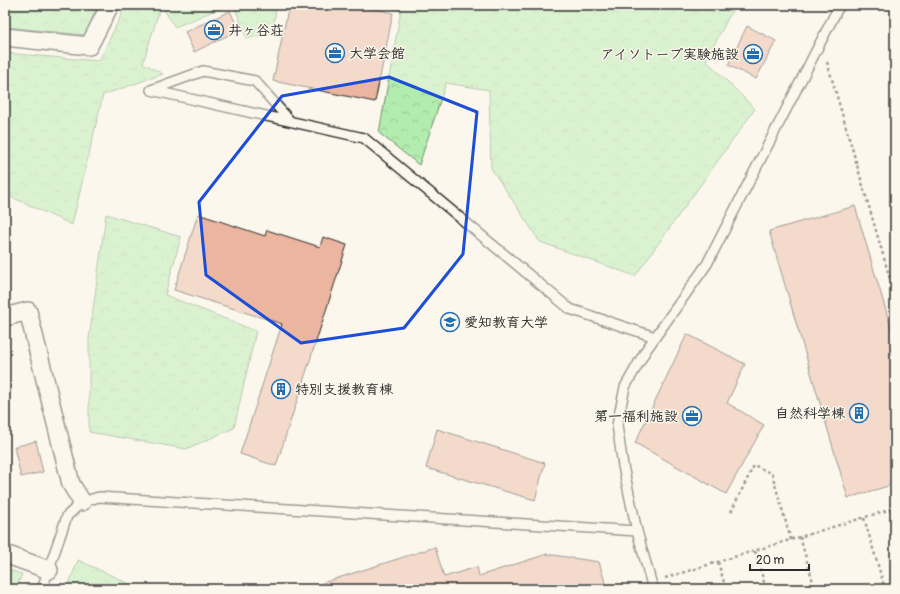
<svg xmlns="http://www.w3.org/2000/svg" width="900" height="594" viewBox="0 0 900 594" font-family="Pangolin,'Klee One',sans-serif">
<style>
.forest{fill:url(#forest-crowns);stroke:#6f8c6d}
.building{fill:#ecb5a0;stroke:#2b2b2b}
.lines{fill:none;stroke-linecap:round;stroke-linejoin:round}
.service-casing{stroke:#2b2b2b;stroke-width:12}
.minor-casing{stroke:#2b2b2b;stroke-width:20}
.path{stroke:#2b2b2b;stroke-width:2.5;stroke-dasharray:3 3;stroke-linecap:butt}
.service{stroke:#fbf7ec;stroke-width:9}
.minor{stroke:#fbf7ec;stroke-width:17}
.marked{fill:none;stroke:#1d4ed8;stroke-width:3;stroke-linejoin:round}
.labels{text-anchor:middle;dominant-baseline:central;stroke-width:3;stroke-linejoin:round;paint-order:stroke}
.poi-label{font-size:14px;font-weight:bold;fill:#2b2b2b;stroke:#fbf7ec;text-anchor:start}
</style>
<defs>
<pattern id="forest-crowns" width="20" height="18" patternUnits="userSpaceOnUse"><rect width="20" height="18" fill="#b3ecaf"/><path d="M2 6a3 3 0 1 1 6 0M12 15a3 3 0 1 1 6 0" fill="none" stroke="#9acb97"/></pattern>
</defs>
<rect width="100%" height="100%" fill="#fbf7ec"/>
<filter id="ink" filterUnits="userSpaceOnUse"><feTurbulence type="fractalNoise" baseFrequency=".025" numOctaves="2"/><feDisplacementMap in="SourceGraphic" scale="8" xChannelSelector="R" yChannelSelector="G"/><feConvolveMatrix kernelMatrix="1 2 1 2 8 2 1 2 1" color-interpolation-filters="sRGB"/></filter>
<g filter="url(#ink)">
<g class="forest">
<polygon points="5,5 97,5 86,35 5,27"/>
<polygon points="126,5 161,5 143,63 163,74 103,95 72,225 5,194 5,53 99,61"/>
<polygon points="161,5 228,5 175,27"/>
<polygon points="234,5 277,5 272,32 247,39"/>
<polygon points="379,5 735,5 706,60 755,109 635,276 540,242 491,168 489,90 446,83 419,165 379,133 401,10"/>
<polygon points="106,214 181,237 165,295 256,331 234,428 186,449 89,432 89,339"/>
<polygon points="78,560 141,589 67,589"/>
<polygon points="5,569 22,574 16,589 5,589"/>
</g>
<g class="building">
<polygon points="289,5 356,5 393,13 375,102 273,81"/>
<polygon points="230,11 239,30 194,52 185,32"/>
<polygon points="747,26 776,41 756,79 728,65"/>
<polygon points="855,206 895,341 895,484 848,498 769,231"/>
<polygon points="198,214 265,236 267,230 320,247 323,237 347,245 276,466 240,454 282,324 174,290"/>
<polygon points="687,334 745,364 727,403 764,425 726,494 635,443"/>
<polygon points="437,429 545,463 535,500 426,468"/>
<polygon points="36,441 43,472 21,477 14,447"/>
<polygon points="435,547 444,577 477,567 479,576 547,554 599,562 607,589 314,589 313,586"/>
</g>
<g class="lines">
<g class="service-casing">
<g id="service">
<polyline points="290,121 255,81 203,71 151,90 364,138 570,309 655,337"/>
<polyline points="42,589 67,516 82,502 99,497 637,531"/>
<polyline points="653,589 637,531 623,466 617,425 625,387 646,350 707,264 837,10 841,5"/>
</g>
</g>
<g class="minor-casing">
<g id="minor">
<polyline points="5,37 89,46 110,5"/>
<polyline points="5,317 28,311 71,484 82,502"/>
<polyline points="5,554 49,570"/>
</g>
</g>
<g class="path">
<polyline points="827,62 895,296"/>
<polyline points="731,512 754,465 772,474 791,540"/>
<polyline points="864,518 885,589"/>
<polyline points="800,537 815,589"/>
<polyline points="755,551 766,589"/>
<polyline points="718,562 726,589"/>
<polyline points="665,578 895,508"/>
</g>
<use href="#service" class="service"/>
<use href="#minor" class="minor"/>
</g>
</g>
<path d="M0 0H900V594H0ZM 389,77 L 477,112 L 463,254 L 404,328 L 301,343 L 206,275 L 199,202 L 282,96 Z" fill="#fbf7ec" fill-opacity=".55" fill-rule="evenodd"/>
<path class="marked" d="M 389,77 L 477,112 L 463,254 L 404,328 L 301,343 L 206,275 L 199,202 L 282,96 Z"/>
<defs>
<g id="office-ring" transform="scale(1)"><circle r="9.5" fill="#fbf7ec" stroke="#1f6fb2" stroke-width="1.5"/><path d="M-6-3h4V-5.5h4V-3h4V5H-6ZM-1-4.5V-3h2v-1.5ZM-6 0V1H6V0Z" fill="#1f6fb2"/></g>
<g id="university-ring" transform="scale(1)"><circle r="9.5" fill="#fbf7ec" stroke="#1f6fb2" stroke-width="1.5"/><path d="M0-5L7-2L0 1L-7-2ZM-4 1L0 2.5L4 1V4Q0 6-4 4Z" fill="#1f6fb2"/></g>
<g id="building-ring" transform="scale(1)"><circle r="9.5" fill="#fbf7ec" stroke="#1f6fb2" stroke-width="1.5"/><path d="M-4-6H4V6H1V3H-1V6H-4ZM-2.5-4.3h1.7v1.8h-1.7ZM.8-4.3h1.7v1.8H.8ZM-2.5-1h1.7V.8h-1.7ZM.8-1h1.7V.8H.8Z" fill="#1f6fb2"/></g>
</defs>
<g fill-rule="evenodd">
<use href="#office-ring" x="214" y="30"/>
<use href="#office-ring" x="335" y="53"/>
<use href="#office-ring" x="753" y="54"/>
<use href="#university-ring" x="450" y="322"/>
<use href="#building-ring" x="281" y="389"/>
<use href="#building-ring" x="859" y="413"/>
<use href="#office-ring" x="692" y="416"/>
</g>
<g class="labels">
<g class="poi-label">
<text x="228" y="30">井ヶ谷荘</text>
<text x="349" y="53">大学会館</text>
<text x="739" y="54" text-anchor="end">アイソトープ実験施設</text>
<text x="464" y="322">愛知教育大学</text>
<text x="295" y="389">特別支援教育棟</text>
<text x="845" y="413" text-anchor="end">自然科学棟</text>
<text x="678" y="416" text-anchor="end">第一福利施設</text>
</g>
</g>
<rect width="900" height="594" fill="none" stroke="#fbf7ec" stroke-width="20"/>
<rect x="10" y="10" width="880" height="574" fill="none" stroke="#2b2b2b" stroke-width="1.5" filter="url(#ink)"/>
<path d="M750 564v6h59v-6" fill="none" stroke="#2b2b2b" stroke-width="2"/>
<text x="756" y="564" font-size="12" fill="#2b2b2b" stroke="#fbf7ec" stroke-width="3" paint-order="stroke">20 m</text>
</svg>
